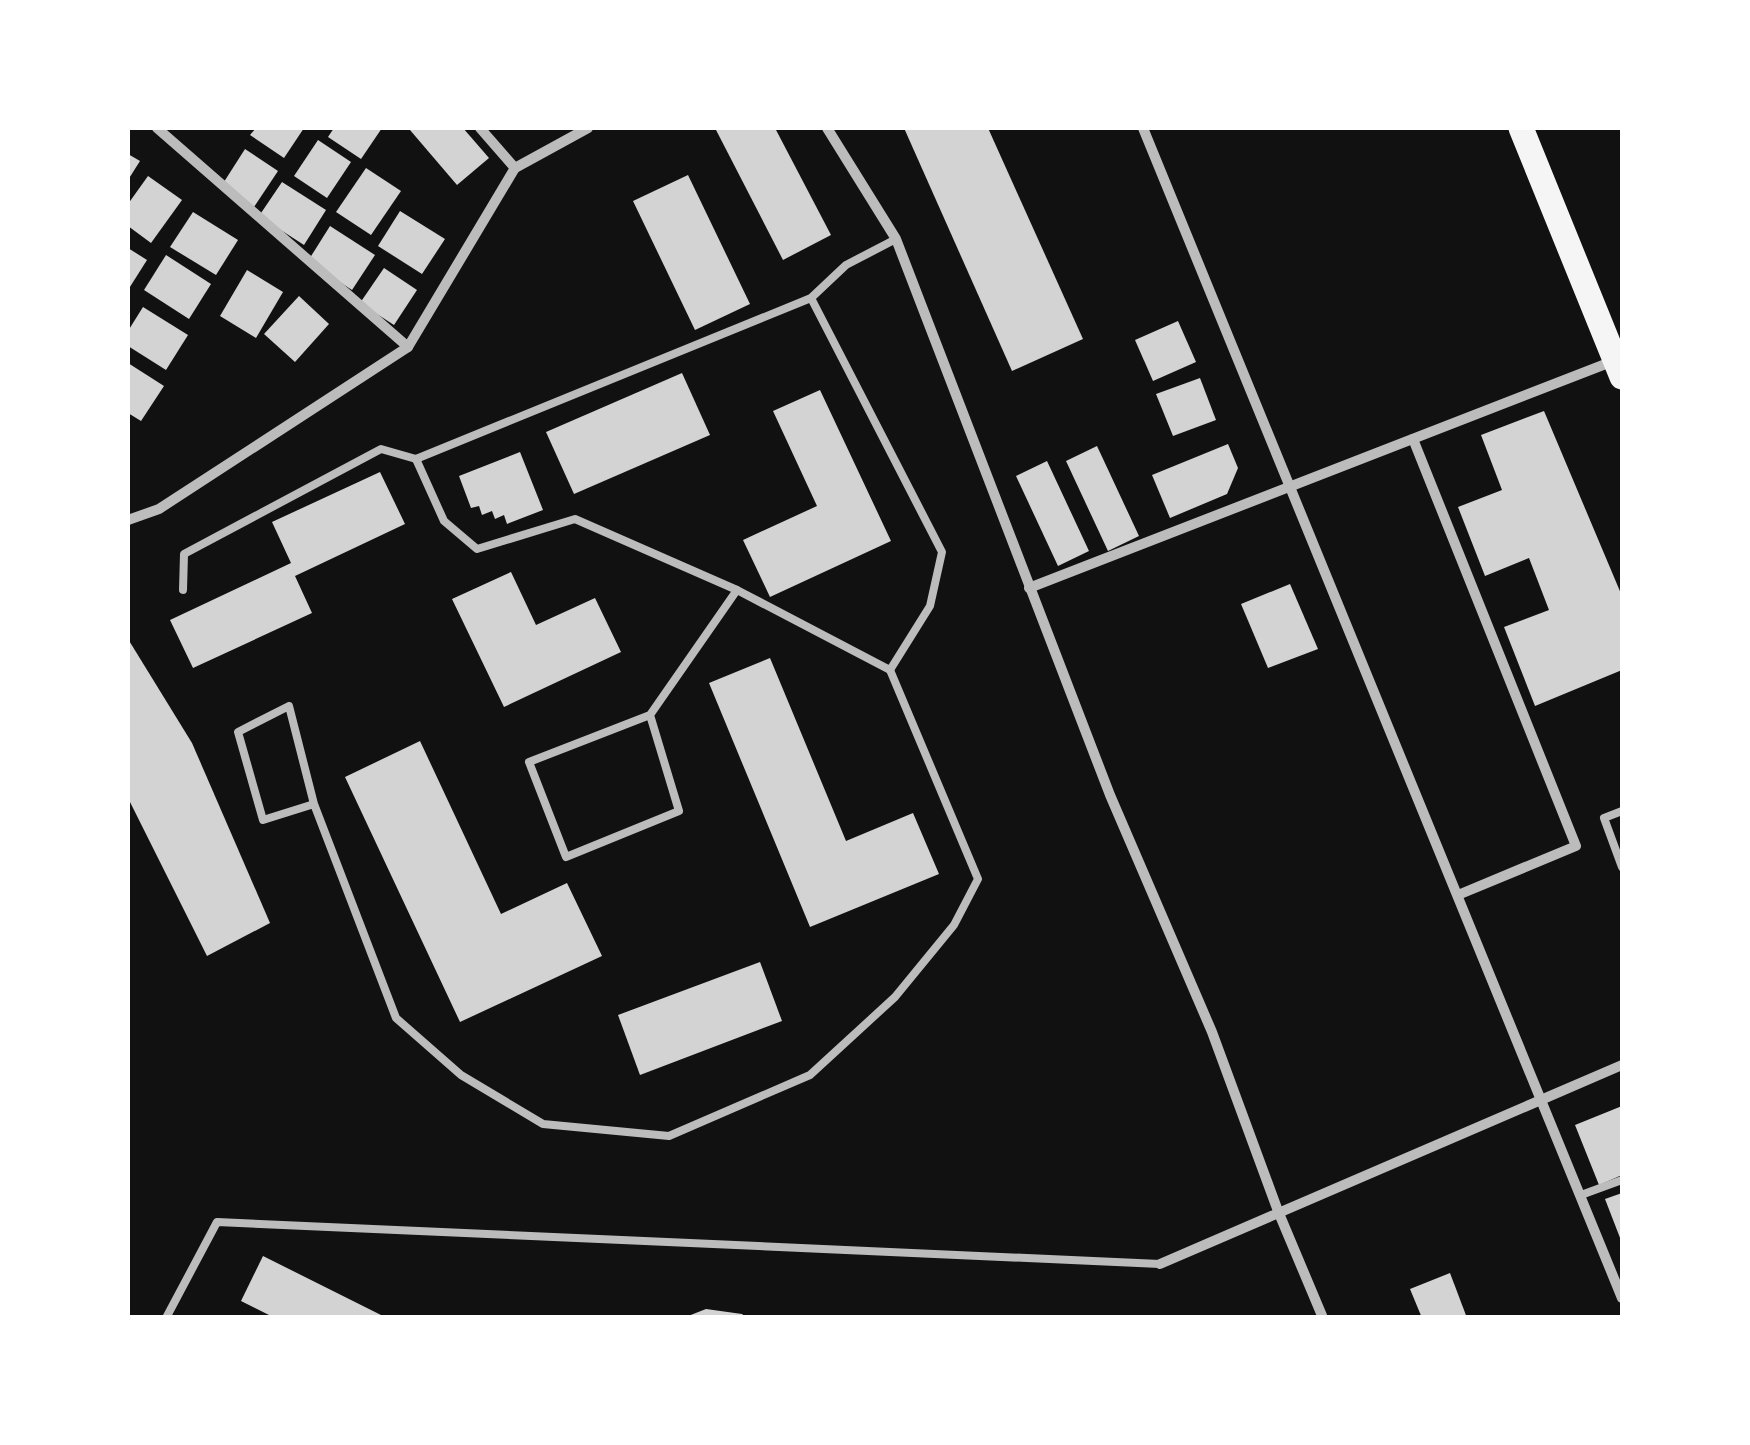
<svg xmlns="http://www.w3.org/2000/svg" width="1750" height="1445" viewBox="0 0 1750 1445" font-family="'Source Sans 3',sans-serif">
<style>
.building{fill:#d3d3d3}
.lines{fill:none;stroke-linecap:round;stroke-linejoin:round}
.service{stroke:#bcbcbc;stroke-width:8}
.minor{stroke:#bcbcbc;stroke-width:10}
.primary{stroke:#f5f5f5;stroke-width:25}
</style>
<rect width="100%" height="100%" fill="#111"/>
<g class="building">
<polygon points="256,128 304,128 284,158 250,135"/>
<polygon points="334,128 382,128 361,159 328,137"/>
<polygon points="413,128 463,128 489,158 457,185 410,130"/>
<polygon points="715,128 775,128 831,235 783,260"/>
<polygon points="904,128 988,128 1083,339 1012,371"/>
<polygon points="318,140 351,162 327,198 294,176"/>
<polygon points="245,149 278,171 254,207 222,185"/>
<polygon points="128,154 140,161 128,180"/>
<polygon points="366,168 401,191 371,235 336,212"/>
<polygon points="688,175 750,304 695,330 633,201"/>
<polygon points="148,176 182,200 151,243 128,226 128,204"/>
<polygon points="282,182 326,210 304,245 259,216"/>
<polygon points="400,211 445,239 422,274 378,246"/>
<polygon points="193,212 238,240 216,275 170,247"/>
<polygon points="330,226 375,255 352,290 308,261"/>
<polygon points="128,248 147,260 128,290"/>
<polygon points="166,255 211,284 189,319 144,290"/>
<polygon points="384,268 417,290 394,325 360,303"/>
<polygon points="247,270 283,292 256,338 220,316"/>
<polygon points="299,296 329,324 295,362 264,334"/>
<polygon points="143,307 188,335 166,370 128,346 128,331"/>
<polygon points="1178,321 1196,362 1153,381 1135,340"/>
<polygon points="128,363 164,386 141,421 128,413"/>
<polygon points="682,373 710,435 574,494 546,432"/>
<polygon points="1200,378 1216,420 1173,436 1156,394"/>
<polygon points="820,390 891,541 770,597 743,540 817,506 773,411"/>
<polygon points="1544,411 1622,596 1622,670 1535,706 1504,627 1549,610 1529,558 1485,576 1458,507 1502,490 1481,435"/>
<polygon points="1228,444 1238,468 1227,494 1170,518 1152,475"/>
<polygon points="1097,446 1139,536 1108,551 1066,461"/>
<polygon points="520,452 543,510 507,524 504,515 495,519 492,511 482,515 479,506 471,508 459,476"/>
<polygon points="1047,461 1089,551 1058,566 1016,476"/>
<polygon points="380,472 405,524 295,576 312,613 193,668 170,620 291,563 272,522"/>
<polygon points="511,572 536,625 595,598 621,652 504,707 452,599"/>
<polygon points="1290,584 1318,649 1268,668 1241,604"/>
<polygon points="128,639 192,743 270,923 207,956 128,798"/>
<polygon points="770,658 846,841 913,813 939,874 810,927 709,683"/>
<polygon points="420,741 501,914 567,883 602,956 460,1022 345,777"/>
<polygon points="760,962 782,1021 640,1075 618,1015"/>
<polygon points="1622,1106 1622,1175 1599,1185 1575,1125"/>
<polygon points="1622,1193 1622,1243 1605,1199"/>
<polygon points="263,1256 387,1318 275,1318 241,1301"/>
<polygon points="1450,1273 1467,1318 1422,1318 1410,1289"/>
<polygon points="706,1309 742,1314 747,1318 683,1318"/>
</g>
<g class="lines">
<g class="service">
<polyline points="416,459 444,521 477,549 575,519 737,590 890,670 930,606 942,552 811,298"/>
<polyline points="183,590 184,554 381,449 416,459 811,298 846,265 896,239"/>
<polyline points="650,715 679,811 566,857 529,762 650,715 737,590"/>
<polyline points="314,804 289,706 238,732 263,820 314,804 396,1018 461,1075 543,1124 669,1136 810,1075 895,997 954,925 978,879 890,670"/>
<polyline points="1622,811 1604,818 1622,867"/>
<polyline points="1581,1195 1622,1180"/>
<polyline points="166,1318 217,1222 1160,1264"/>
</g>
<g class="minor">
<polyline points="157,128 408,347"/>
<polyline points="480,128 515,168"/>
<polyline points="827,128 896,239 1110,795 1212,1032 1278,1211 1323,1318"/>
<polyline points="1143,128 1622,1298"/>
<polyline points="1413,439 1576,846 1458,895"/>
<polyline points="128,520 159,509 408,347 515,168 588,128"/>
<polyline points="1029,588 1616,360"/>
<polyline points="1160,1264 1622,1065"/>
</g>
<polyline class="primary" points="1521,128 1622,377"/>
</g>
<rect width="1750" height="1445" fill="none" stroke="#ffffff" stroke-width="260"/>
</svg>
